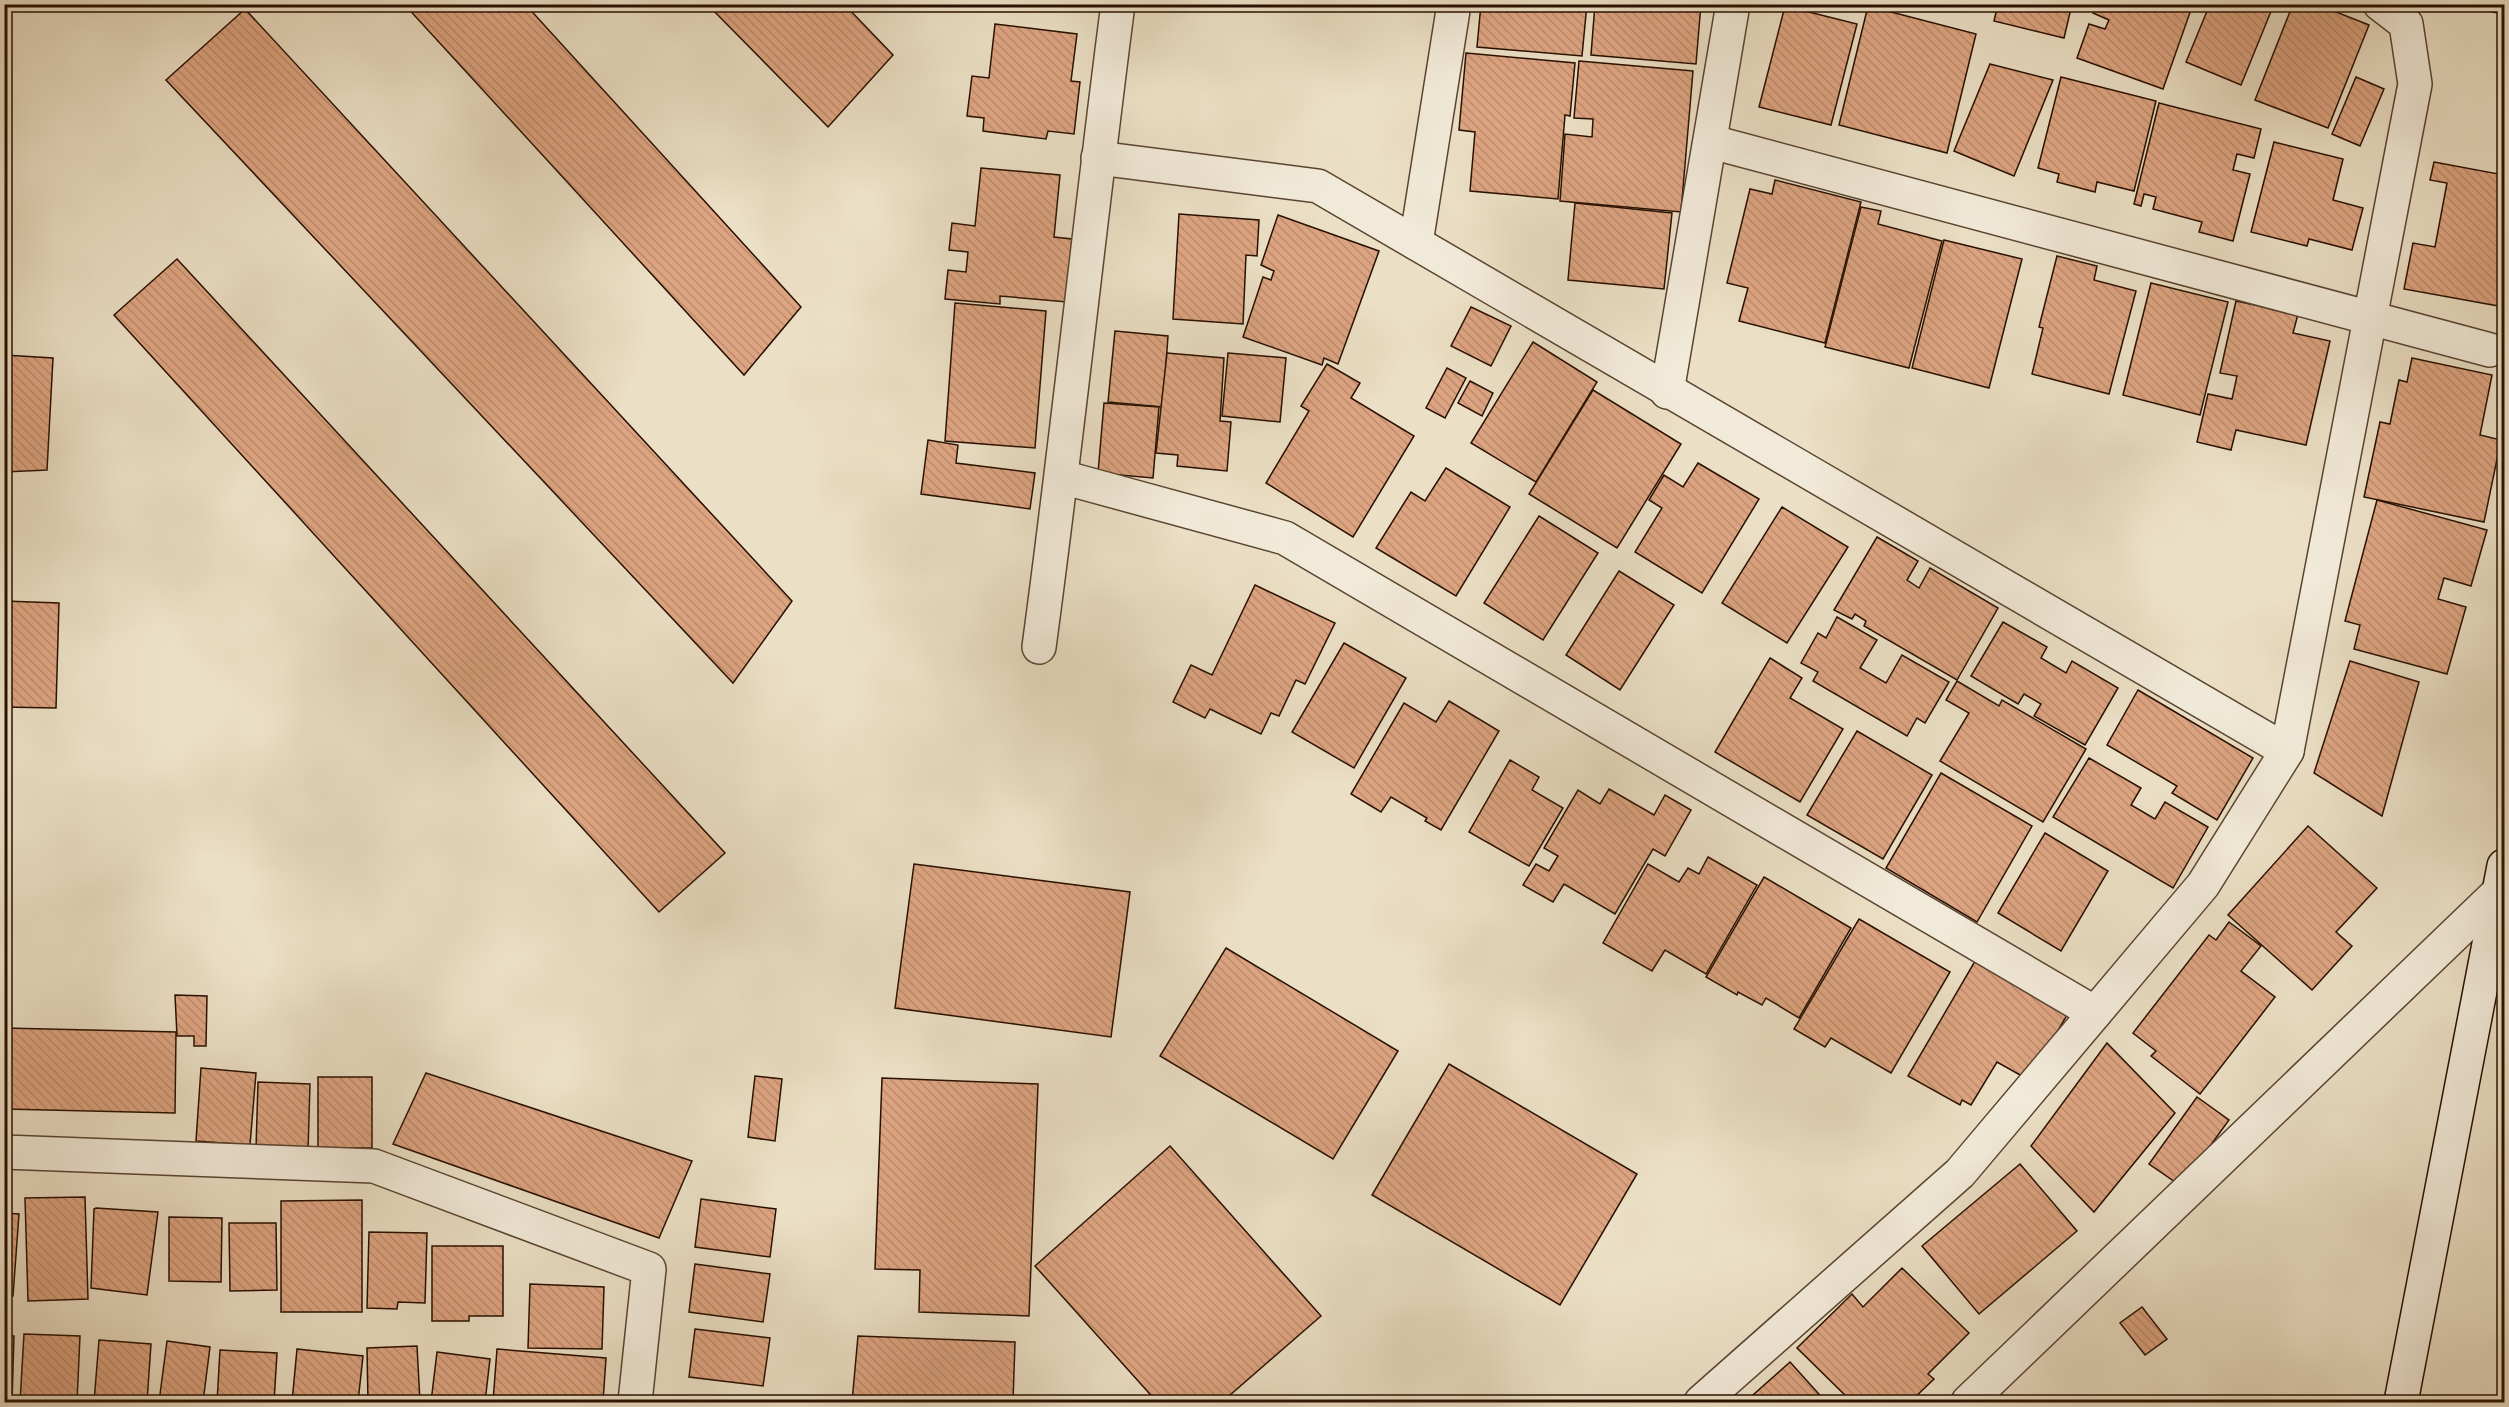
<svg xmlns="http://www.w3.org/2000/svg" width="2509" height="1407" viewBox="0 0 2509 1407" font-family="Alegreya,serif">
<style>
.building{fill:url(#building-back-hatch);stroke:#281000;stroke-width:1.5}
.lines{fill:none;stroke-linecap:round;stroke-linejoin:round}
.street-casing{stroke:#594431;stroke-width:36}
.secondary-casing{stroke:#281000;stroke-width:36}
.street{stroke:#f2ead9;stroke-width:33}
.secondary{stroke:#f2ead9;stroke-width:33}
</style>
<defs>
<pattern id="building-back-hatch" width="6" height="6" patternUnits="userSpaceOnUse" patternTransform="scale(1.5)"><rect width="6" height="6" fill="#dda481"/><path d="M-1 5l2 2M0 0l6 6M5-1l2 2" fill="none" stroke="#be8c6e"/></pattern>
</defs>
<rect width="100%" height="100%" fill="#ebdfc5"/>
<filter id="stains"><feTurbulence type="fractalNoise" baseFrequency=".00333" numOctaves="4"/><feColorMatrix values="0 0 0 0 .2 0 0 0 0 .09 0 0 0 0 .02 0 0 0 .5 -.17"/></filter>
<radialGradient id="worn" r=".72"><stop offset=".6" stop-color="#630" stop-opacity="0"/><stop offset="1" stop-color="#630" stop-opacity=".3"/></radialGradient>
<g class="building">
<polygon points="404,4 525,4 801,307 744,375"/>
<polygon points="707,4 844,4 893,55 828,127"/>
<polygon points="1048,4 1097,4 1097,9"/>
<polygon points="1481,4 1587,4 1582,56 1477,47"/>
<polygon points="1595,4 1701,4 1696,64 1591,55"/>
<polygon points="1946,4 1973,4 1971,11"/>
<polygon points="1998,4 2072,4 2064,38 1994,21"/>
<polygon points="2096,4 2193,4 2163,89 2077,58 2089,24 2105,29 2109,20 2093,13"/>
<polygon points="2210,4 2274,4 2241,85 2186,62"/>
<polygon points="2293,4 2316,4 2369,25 2328,128 2255,100"/>
<polygon points="2466,4 2504,4 2504,14 2465,7"/>
<polygon points="1785,6 1857,24 1831,125 1759,107"/>
<polygon points="1868,6 1976,34 1947,153 1839,125"/>
<polygon points="245,9 792,601 733,683 166,80"/>
<polygon points="995,24 1077,34 1071,81 1080,82 1074,134 1048,131 1046,139 983,131 984,118 967,116 972,76 989,78"/>
<polygon points="1466,53 1575,63 1570,116 1565,115 1558,199 1470,191 1475,132 1459,130"/>
<polygon points="1579,61 1693,71 1681,212 1560,201 1565,134 1592,137 1593,119 1574,118"/>
<polygon points="1990,64 2053,80 2014,176 1954,151"/>
<polygon points="2061,77 2156,101 2134,191 2097,182 2095,192 2057,182 2059,174 2038,168"/>
<polygon points="2356,77 2384,89 2360,146 2332,134"/>
<polygon points="2159,103 2261,129 2254,158 2237,154 2233,170 2250,174 2233,241 2199,232 2202,222 2153,209 2156,197 2144,194 2141,206 2134,204"/>
<polygon points="2274,142 2343,159 2333,200 2363,208 2352,250 2309,239 2307,246 2251,232"/>
<polygon points="2434,162 2504,175 2504,307 2404,289 2413,243 2435,247 2447,183 2430,180"/>
<polygon points="981,168 1060,175 1054,237 1072,239 1067,302 1000,296 1000,304 945,299 948,270 966,272 968,252 949,250 952,223 975,226"/>
<polygon points="1775,180 1861,202 1825,343 1739,321 1748,288 1727,283 1750,189 1772,194"/>
<polygon points="1575,203 1672,213 1664,289 1568,280"/>
<polygon points="1861,207 1881,211 1878,224 1942,241 1909,368 1825,347"/>
<polygon points="1179,214 1259,220 1257,256 1246,255 1243,324 1173,319"/>
<polygon points="1278,215 1379,251 1338,364 1324,358 1322,365 1243,337 1263,277 1271,280 1274,271 1261,265"/>
<polygon points="1944,240 2022,259 1989,388 1912,368"/>
<polygon points="2057,256 2097,266 2094,280 2136,291 2109,394 2032,374 2043,328 2039,327"/>
<polygon points="177,259 725,853 659,912 114,315"/>
<polygon points="2151,283 2228,302 2200,415 2123,395"/>
<polygon points="2236,301 2298,314 2293,333 2330,341 2306,445 2236,430 2231,450 2197,442 2208,394 2232,399 2237,376 2220,373"/>
<polygon points="955,303 1046,311 1035,448 945,441"/>
<polygon points="1471,307 1511,326 1491,366 1451,346"/>
<polygon points="1115,331 1168,336 1163,407 1108,402"/>
<polygon points="1533,342 1597,382 1536,482 1471,443"/>
<polygon points="1167,353 1224,358 1220,421 1231,422 1227,471 1177,466 1178,455 1156,453"/>
<polygon points="1228,353 1286,358 1280,422 1222,416"/>
<polygon points="4,355 53,358 47,470 4,472"/>
<polygon points="2412,358 2492,375 2480,435 2501,440 2484,522 2364,497 2380,422 2390,424 2399,380 2407,382"/>
<polygon points="1327,364 1360,383 1351,398 1414,436 1353,537 1266,483 1309,411 1301,406"/>
<polygon points="1447,368 1466,378 1445,418 1426,408"/>
<polygon points="1470,381 1493,393 1482,416 1458,403"/>
<polygon points="1593,390 1681,444 1617,548 1529,494"/>
<polygon points="1104,403 1159,407 1153,478 1098,473"/>
<polygon points="928,440 958,445 956,463 1035,473 1030,509 921,494"/>
<polygon points="1698,463 1759,499 1702,593 1635,552 1662,508 1649,500 1664,475 1683,487"/>
<polygon points="1446,468 1510,507 1456,596 1376,548 1411,492 1425,501"/>
<polygon points="2377,500 2487,530 2471,586 2444,578 2438,599 2466,607 2447,674 2354,649 2360,625 2345,621"/>
<polygon points="1782,507 1848,547 1787,643 1722,603"/>
<polygon points="1539,516 1598,553 1543,640 1484,603"/>
<polygon points="1877,537 1918,561 1907,580 1919,588 1930,568 1998,608 1957,680 1864,626 1866,621 1855,614 1852,619 1834,610"/>
<polygon points="1619,571 1674,605 1620,690 1566,655"/>
<polygon points="1255,585 1335,623 1305,684 1296,680 1279,716 1271,713 1261,734 1210,709 1205,718 1173,702 1191,665 1212,675"/>
<polygon points="4,601 59,603 56,708 4,707"/>
<polygon points="1837,617 1877,640 1860,668 1886,683 1902,655 1949,682 1925,723 1917,718 1907,736 1813,681 1818,672 1801,663 1818,633 1826,638"/>
<polygon points="2003,622 2047,647 2041,658 2066,673 2072,661 2118,688 2085,745 2034,716 2041,704 2024,694 2018,704 1971,676"/>
<polygon points="1344,643 1406,678 1354,768 1292,732"/>
<polygon points="1770,658 1802,678 1790,698 1843,729 1800,802 1715,752"/>
<polygon points="2350,661 2419,682 2382,816 2314,773"/>
<polygon points="1957,681 1999,706 2002,700 2086,749 2043,822 1940,761 1969,713 1946,700"/>
<polygon points="2138,690 2253,758 2217,820 2172,793 2177,786 2107,745"/>
<polygon points="1449,701 1499,731 1441,830 1425,821 1427,818 1391,797 1381,812 1351,794 1404,703 1436,722"/>
<polygon points="1857,731 1932,775 1883,859 1807,815"/>
<polygon points="2089,758 2141,788 2131,805 2155,819 2165,802 2208,827 2173,888 2053,817"/>
<polygon points="1510,760 1539,777 1532,790 1563,808 1529,866 1469,832"/>
<polygon points="1941,773 2032,826 1977,922 1886,868"/>
<polygon points="1609,789 1654,815 1665,795 1691,810 1665,856 1653,849 1615,914 1564,884 1553,902 1523,885 1536,864 1549,871 1558,856 1544,848 1578,790 1600,804"/>
<polygon points="2308,826 2377,888 2336,932 2352,946 2312,990 2228,915"/>
<polygon points="2045,833 2108,871 2061,951 1998,913"/>
<polygon points="1708,857 1757,885 1706,974 1665,950 1652,971 1603,943 1648,864 1679,882 1688,868 1699,874"/>
<polygon points="914,864 1130,892 1111,1037 895,1008"/>
<polygon points="1764,877 1851,928 1799,1018 1766,998 1762,1005 1738,992 1737,995 1706,977"/>
<polygon points="1859,919 1950,972 1891,1073 1831,1038 1825,1047 1794,1029"/>
<polygon points="2229,922 2261,946 2241,971 2275,997 2200,1094 2151,1056 2156,1051 2133,1033 2209,935 2216,940"/>
<polygon points="1226,948 1398,1051 1333,1159 1160,1056"/>
<polygon points="1978,956 2070,1010 2029,1080 1997,1062 1971,1105 1962,1100 1960,1105 1908,1076"/>
<polygon points="175,995 207,996 206,1046 194,1046 194,1036 177,1036"/>
<polygon points="4,1028 176,1032 175,1113 4,1109"/>
<polygon points="2107,1043 2175,1113 2094,1212 2031,1146"/>
<polygon points="1449,1064 1637,1174 1560,1305 1372,1195"/>
<polygon points="201,1068 256,1073 250,1145 196,1141"/>
<polygon points="426,1073 692,1161 659,1238 393,1144"/>
<polygon points="755,1076 782,1079 775,1141 748,1137"/>
<rect x="318" y="1077" width="54" height="71"/>
<polygon points="882,1078 1038,1084 1029,1316 919,1312 920,1270 875,1269"/>
<polygon points="258,1082 310,1084 308,1151 256,1149"/>
<polygon points="2197,1097 2229,1120 2181,1186 2149,1164"/>
<polygon points="1170,1146 1321,1316 1222,1402 1157,1402 1035,1266"/>
<polygon points="2020,1164 2077,1231 1979,1314 1922,1246"/>
<polygon points="85,1197 88,1299 28,1301 25,1198"/>
<polygon points="701,1199 776,1209 770,1257 695,1247"/>
<polygon points="362,1200 362,1312 281,1312 281,1201"/>
<polygon points="96,1208 158,1212 147,1295 91,1288 94,1209"/>
<polygon points="4,1213 19,1214 13,1296 4,1295"/>
<polygon points="169,1217 222,1218 221,1282 169,1281"/>
<polygon points="229,1223 276,1223 277,1290 230,1291"/>
<polygon points="369,1232 427,1233 425,1303 398,1302 397,1309 367,1308"/>
<polygon points="432,1246 503,1246 503,1316 469,1316 469,1321 432,1321"/>
<polygon points="695,1264 770,1274 763,1322 689,1312"/>
<polygon points="1902,1268 1969,1333 1928,1374 1934,1379 1910,1402 1852,1402 1797,1348 1852,1294 1863,1307"/>
<polygon points="530,1284 604,1287 602,1349 528,1348"/>
<polygon points="2142,1307 2167,1339 2145,1355 2120,1323"/>
<polygon points="695,1329 770,1338 763,1386 689,1377"/>
<polygon points="24,1334 80,1336 77,1402 20,1402"/>
<polygon points="4,1336 14,1336 12,1402 4,1402"/>
<polygon points="858,1336 1015,1342 1013,1402 852,1402"/>
<polygon points="99,1340 151,1344 147,1402 94,1402"/>
<polygon points="167,1341 210,1347 203,1402 159,1402"/>
<polygon points="417,1346 420,1402 368,1402 367,1348"/>
<polygon points="297,1349 363,1356 358,1402 292,1402"/>
<polygon points="497,1349 606,1358 603,1402 493,1402"/>
<polygon points="220,1350 277,1353 274,1402 217,1402"/>
<polygon points="437,1352 490,1359 485,1402 431,1402"/>
<polygon points="1790,1362 1826,1402 1745,1402"/>
<polygon points="691,1398 725,1402 691,1402"/>
</g>
<g class="lines">
<g class="street-casing">
<g id="street">
<polyline points="1712,142 2490,350"/>
<polyline points="1098,158 1318,186 2287,751"/>
<polyline points="1416,243 1454,4"/>
<polyline points="1667,392 1733,4"/>
<polyline points="1062,477 1285,538 2095,1013"/>
<path d="M 1039,647 C 1068,433 1090,218 1118,4"/>
<polyline points="4,1152 374,1166 649,1269 635,1402"/>
<polyline points="1701,1402 1960,1173 2203,885 2287,751 2415,84 2406,24 2380,4"/>
<polyline points="1968,1402 2501,890"/>
</g>
</g>
<g class="secondary-casing">
<polyline id="secondary" points="2401,1402 2504,866"/>
</g>
<use href="#street" class="street"/>
<use href="#secondary" class="secondary"/>
</g>
<rect width="2509" height="1407" fill="none" stroke="#ebdfc5" stroke-width="24"/>
<rect x="6" y="6" width="2497" height="1395" fill="none" stroke="#281000" stroke-width="3"/>
<rect x="12" y="12" width="2485" height="1383" fill="none" stroke="#281000" stroke-width="1.5"/>
<rect width="100%" height="100%" filter="url(#stains)"/>
<rect width="100%" height="100%" fill="url(#worn)"/>
</svg>
